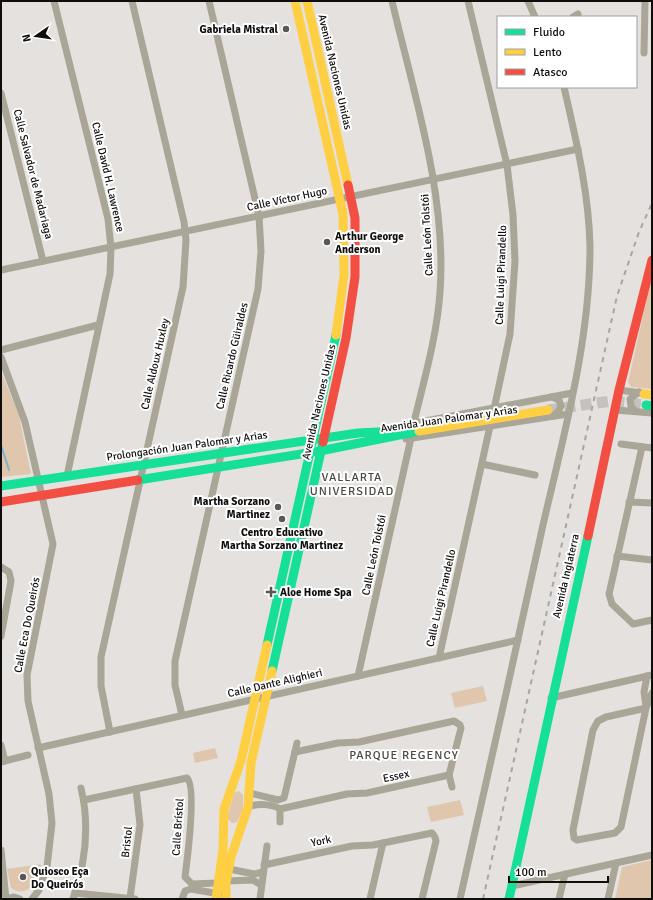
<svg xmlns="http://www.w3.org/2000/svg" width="653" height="900" viewBox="0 0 653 900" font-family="Signika,sans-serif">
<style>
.green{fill:#e1c6ae}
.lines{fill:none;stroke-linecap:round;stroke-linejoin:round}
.stream{stroke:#77b6cb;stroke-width:2}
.secondary-tunnel{stroke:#c4c1bf;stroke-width:11;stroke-dasharray:11 5.5;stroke-linecap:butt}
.street{stroke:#a9a597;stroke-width:7}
.fast{stroke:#16e098;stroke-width:9}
.slow{stroke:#ffcf43;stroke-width:9}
.jam{stroke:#f24e42;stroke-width:9}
.rail{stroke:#a9a69f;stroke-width:2;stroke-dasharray:5 5;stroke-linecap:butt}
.poi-dot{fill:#5a5856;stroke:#fff;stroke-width:1.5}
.labels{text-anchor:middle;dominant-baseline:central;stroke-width:4;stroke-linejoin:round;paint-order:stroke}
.poi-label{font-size:11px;font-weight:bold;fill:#100e0d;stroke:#fff;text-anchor:start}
.street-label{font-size:11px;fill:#100e0d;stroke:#fff}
.neighbourhood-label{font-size:12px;letter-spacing:1px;fill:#4b4743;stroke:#fff}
</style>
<rect width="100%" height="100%" fill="#e4e1de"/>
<g class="green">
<polygon points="652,276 652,389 631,387 628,382"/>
<polygon points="1,371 19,416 31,474 1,477"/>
<polygon points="483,686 487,701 455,708 451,693"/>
<polygon points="215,748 218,758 195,763 193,753"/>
<polygon points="239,791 243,795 243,809 237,822 232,823 227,818 234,793"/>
<polygon points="460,800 464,815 431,822 427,807"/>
<polygon points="652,860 652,899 615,899 622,867"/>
<path d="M 41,864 C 39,878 29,900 11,888 L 7,869 Z"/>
</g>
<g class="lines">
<polyline class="stream" points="1,445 9,470"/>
<polyline class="secondary-tunnel" points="548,410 611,401 646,405"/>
<g class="street">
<polyline points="54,1 108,219 111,248 110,274 67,476"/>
<path d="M 392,1 C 414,95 447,195 440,292 C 437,336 424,380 414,422"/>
<polyline points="468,1 507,165 513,215 515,261 510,334 494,409"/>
<polyline points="528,1 535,17"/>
<polyline points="573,17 578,14"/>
<polyline points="644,53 645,1"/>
<polyline points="1,93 43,261"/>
<polyline points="1,270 578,149"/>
<polyline points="1,350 98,325"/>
<polyline points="1,357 25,422 53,544 27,675 28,701 49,794 52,823 47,867 39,890 32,899"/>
<polyline points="619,390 648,394"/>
<polyline points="552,397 559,400 561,406 558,412 553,416"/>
<polyline points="615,410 652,413"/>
<polyline points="635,411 631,406 630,399 639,392"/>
<polyline points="389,428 572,393"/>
<polyline points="406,439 568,414"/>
<polyline points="621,444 652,448"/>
<polyline points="642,447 609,594 612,604 633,624 652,620"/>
<polyline points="482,464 535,475"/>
<polyline points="629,502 652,503"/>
<polyline points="617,556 652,560"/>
<polyline points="1,567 9,572 11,581 1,636"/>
<polyline points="439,658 490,426"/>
<polyline points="358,676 411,438"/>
<polyline points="551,698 652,675"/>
<polyline points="646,706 644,692 647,676"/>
<polyline points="646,708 606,717 598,721 593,730 573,830 574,838 577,840 615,833 621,827 646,708 652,693"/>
<polyline points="182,715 175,685 175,661 258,289 261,251 259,216 209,1"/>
<polyline points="110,732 101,686 101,657 183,287 186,240 184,222 132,1"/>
<polyline points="1,745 5,761"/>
<polyline points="38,748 518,640"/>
<polyline points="295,752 338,743 359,742 454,721 460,725 461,728 449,775 452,787"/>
<polyline points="1,762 28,755"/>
<polyline points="250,793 278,800 284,798 297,743"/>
<path d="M 84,800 L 187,778 C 197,787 187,861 185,877 L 192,884 L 217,883"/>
<path d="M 248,807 C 257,803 272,804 280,809 L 347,794 L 367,793 L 449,775"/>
<polyline points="280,822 280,809"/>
<polyline points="1,850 6,899"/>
<polyline points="264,865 352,846 373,845 432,833 435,837 436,841 422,899"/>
<polyline points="229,869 254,874 263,872"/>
<polyline points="227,881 253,880 261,885"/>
<polyline points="512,886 652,855"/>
<polyline points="75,893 135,899"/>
<polyline points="130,898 140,825 136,789"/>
<polyline points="6,899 14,897 20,899"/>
<path d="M 73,899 C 86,862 90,826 81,788"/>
<polyline points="182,899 185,891 191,889 220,894"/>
<polyline points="260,899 267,846"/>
<polyline points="370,899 383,843"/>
<path d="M 460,899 C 488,774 516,650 543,525 C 564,434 590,341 590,247 C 589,192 576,140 564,87"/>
<polyline points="559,899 565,874"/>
<polyline points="608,899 616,863"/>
</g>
<g class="fast">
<polyline points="646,405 652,406"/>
<polyline points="138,480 320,451 419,431"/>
<polyline points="1,486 358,433 398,431"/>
<polyline points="267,645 336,335"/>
<polyline points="272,671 323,442"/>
<polyline points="509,899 588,536"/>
</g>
<g class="slow">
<polyline points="295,1 343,214 344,275 336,335"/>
<polyline points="307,1 348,185"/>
<polyline points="644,394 652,395"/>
<polyline points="419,431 548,410"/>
<polyline points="216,899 223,850 224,809 241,761 267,645"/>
<polyline points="226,899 226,883 231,857 248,807 251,763 272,671"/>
</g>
<g class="jam">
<polyline points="323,442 346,338 355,277 355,218 348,185"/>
<polyline points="1,502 138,480"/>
<polyline points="588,536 619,390 652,260"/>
</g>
<polyline class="rail" points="483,899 617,296 639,232 652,203"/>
</g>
<g class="poi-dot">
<circle cx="286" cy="29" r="4"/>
<circle cx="327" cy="242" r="4"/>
<circle cx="278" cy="507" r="4"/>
<circle cx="282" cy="519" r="4"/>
<path d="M269 586h4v4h4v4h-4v4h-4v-4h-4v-4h4z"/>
<circle cx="23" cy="877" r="4"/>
</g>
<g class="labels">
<g class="poi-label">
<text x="278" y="29" text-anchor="end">Gabriela Mistral</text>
<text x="335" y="236">Arthur George<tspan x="335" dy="13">Anderson</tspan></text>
<text x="270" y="501" text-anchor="end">Martha Sorzano<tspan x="270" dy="13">Martinez</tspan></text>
<text x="282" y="532" text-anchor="middle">Centro Educativo<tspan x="282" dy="13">Martha Sorzano Martinez</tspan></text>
<text x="280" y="592">Aloe Home Spa</text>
<text x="31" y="871">Quiosco Eça<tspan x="31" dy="13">Do Queirós</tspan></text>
</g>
<g class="street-label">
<text transform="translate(335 72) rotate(77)">Avenida Naciones Unidas</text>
<text transform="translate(33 174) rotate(76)">Calle Salvador de Madariaga</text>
<text transform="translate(108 177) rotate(77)">Calle David H. Lawrence</text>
<text transform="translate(287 199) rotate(-12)">Calle Víctor Hugo</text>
<text transform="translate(427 235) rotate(-93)">Calle León Tolstói</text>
<text transform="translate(501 275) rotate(-88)">Calle Luigi Pirandello</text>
<text transform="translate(232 356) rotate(-77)">Calle Ricardo Güiraldes</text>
<text transform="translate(155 364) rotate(-77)">Calle Aldoux Huxley</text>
<text transform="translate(319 402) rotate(-77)">Avenida Naciones Unidas</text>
<text transform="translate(449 419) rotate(-8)">Avenida Juan Palomar y Arias</text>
<text transform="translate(187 446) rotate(-8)">Prolongación Juan Palomar y Arias</text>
<text transform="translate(374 555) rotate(-78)">Calle León Tolstói</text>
<text transform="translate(566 576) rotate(-77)">Avenida Inglaterra</text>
<text transform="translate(441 598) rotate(-77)">Calle Luigi Pirandello</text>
<text transform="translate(27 625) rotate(-79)">Calle Eca Do Queirós</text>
<text transform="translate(275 683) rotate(-13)">Calle Dante Alighieri</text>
<text transform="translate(396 776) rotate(-12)">Essex</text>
<text transform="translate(178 827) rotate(-86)">Calle Brístol</text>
<text transform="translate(321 841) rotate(-12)">York</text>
<text transform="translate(127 842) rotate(-84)">Bristol</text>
</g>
<g class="neighbourhood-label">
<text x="352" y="477">VALLARTA<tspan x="352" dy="14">UNIVERSIDAD</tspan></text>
<text x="404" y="755">PARQUE REGENCY</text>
</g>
</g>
<rect width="653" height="900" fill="none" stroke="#100e0d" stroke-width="4"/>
<rect x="497" y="16" width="140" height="72" fill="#ffffff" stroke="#9f9f9e"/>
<rect x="505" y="29" width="20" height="6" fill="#16e098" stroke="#9f9f9e"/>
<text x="533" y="36" font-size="12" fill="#100e0d">Fluido</text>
<rect x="505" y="49" width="20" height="6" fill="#ffcf43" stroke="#9f9f9e"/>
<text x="533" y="56" font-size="12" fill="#100e0d">Lento</text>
<rect x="505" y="69" width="20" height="6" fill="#f24e42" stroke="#9f9f9e"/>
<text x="533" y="76" font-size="12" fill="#100e0d">Atasco</text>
<g transform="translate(36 36) rotate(257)" stroke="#ffffff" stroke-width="3" paint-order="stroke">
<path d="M0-3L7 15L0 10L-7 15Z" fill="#100e0d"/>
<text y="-6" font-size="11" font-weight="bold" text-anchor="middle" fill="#100e0d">N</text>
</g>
<path d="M509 876v6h99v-6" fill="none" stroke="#100e0d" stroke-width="2"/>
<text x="515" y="876" font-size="12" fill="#100e0d" stroke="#ffffff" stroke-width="3" paint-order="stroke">100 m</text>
</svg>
